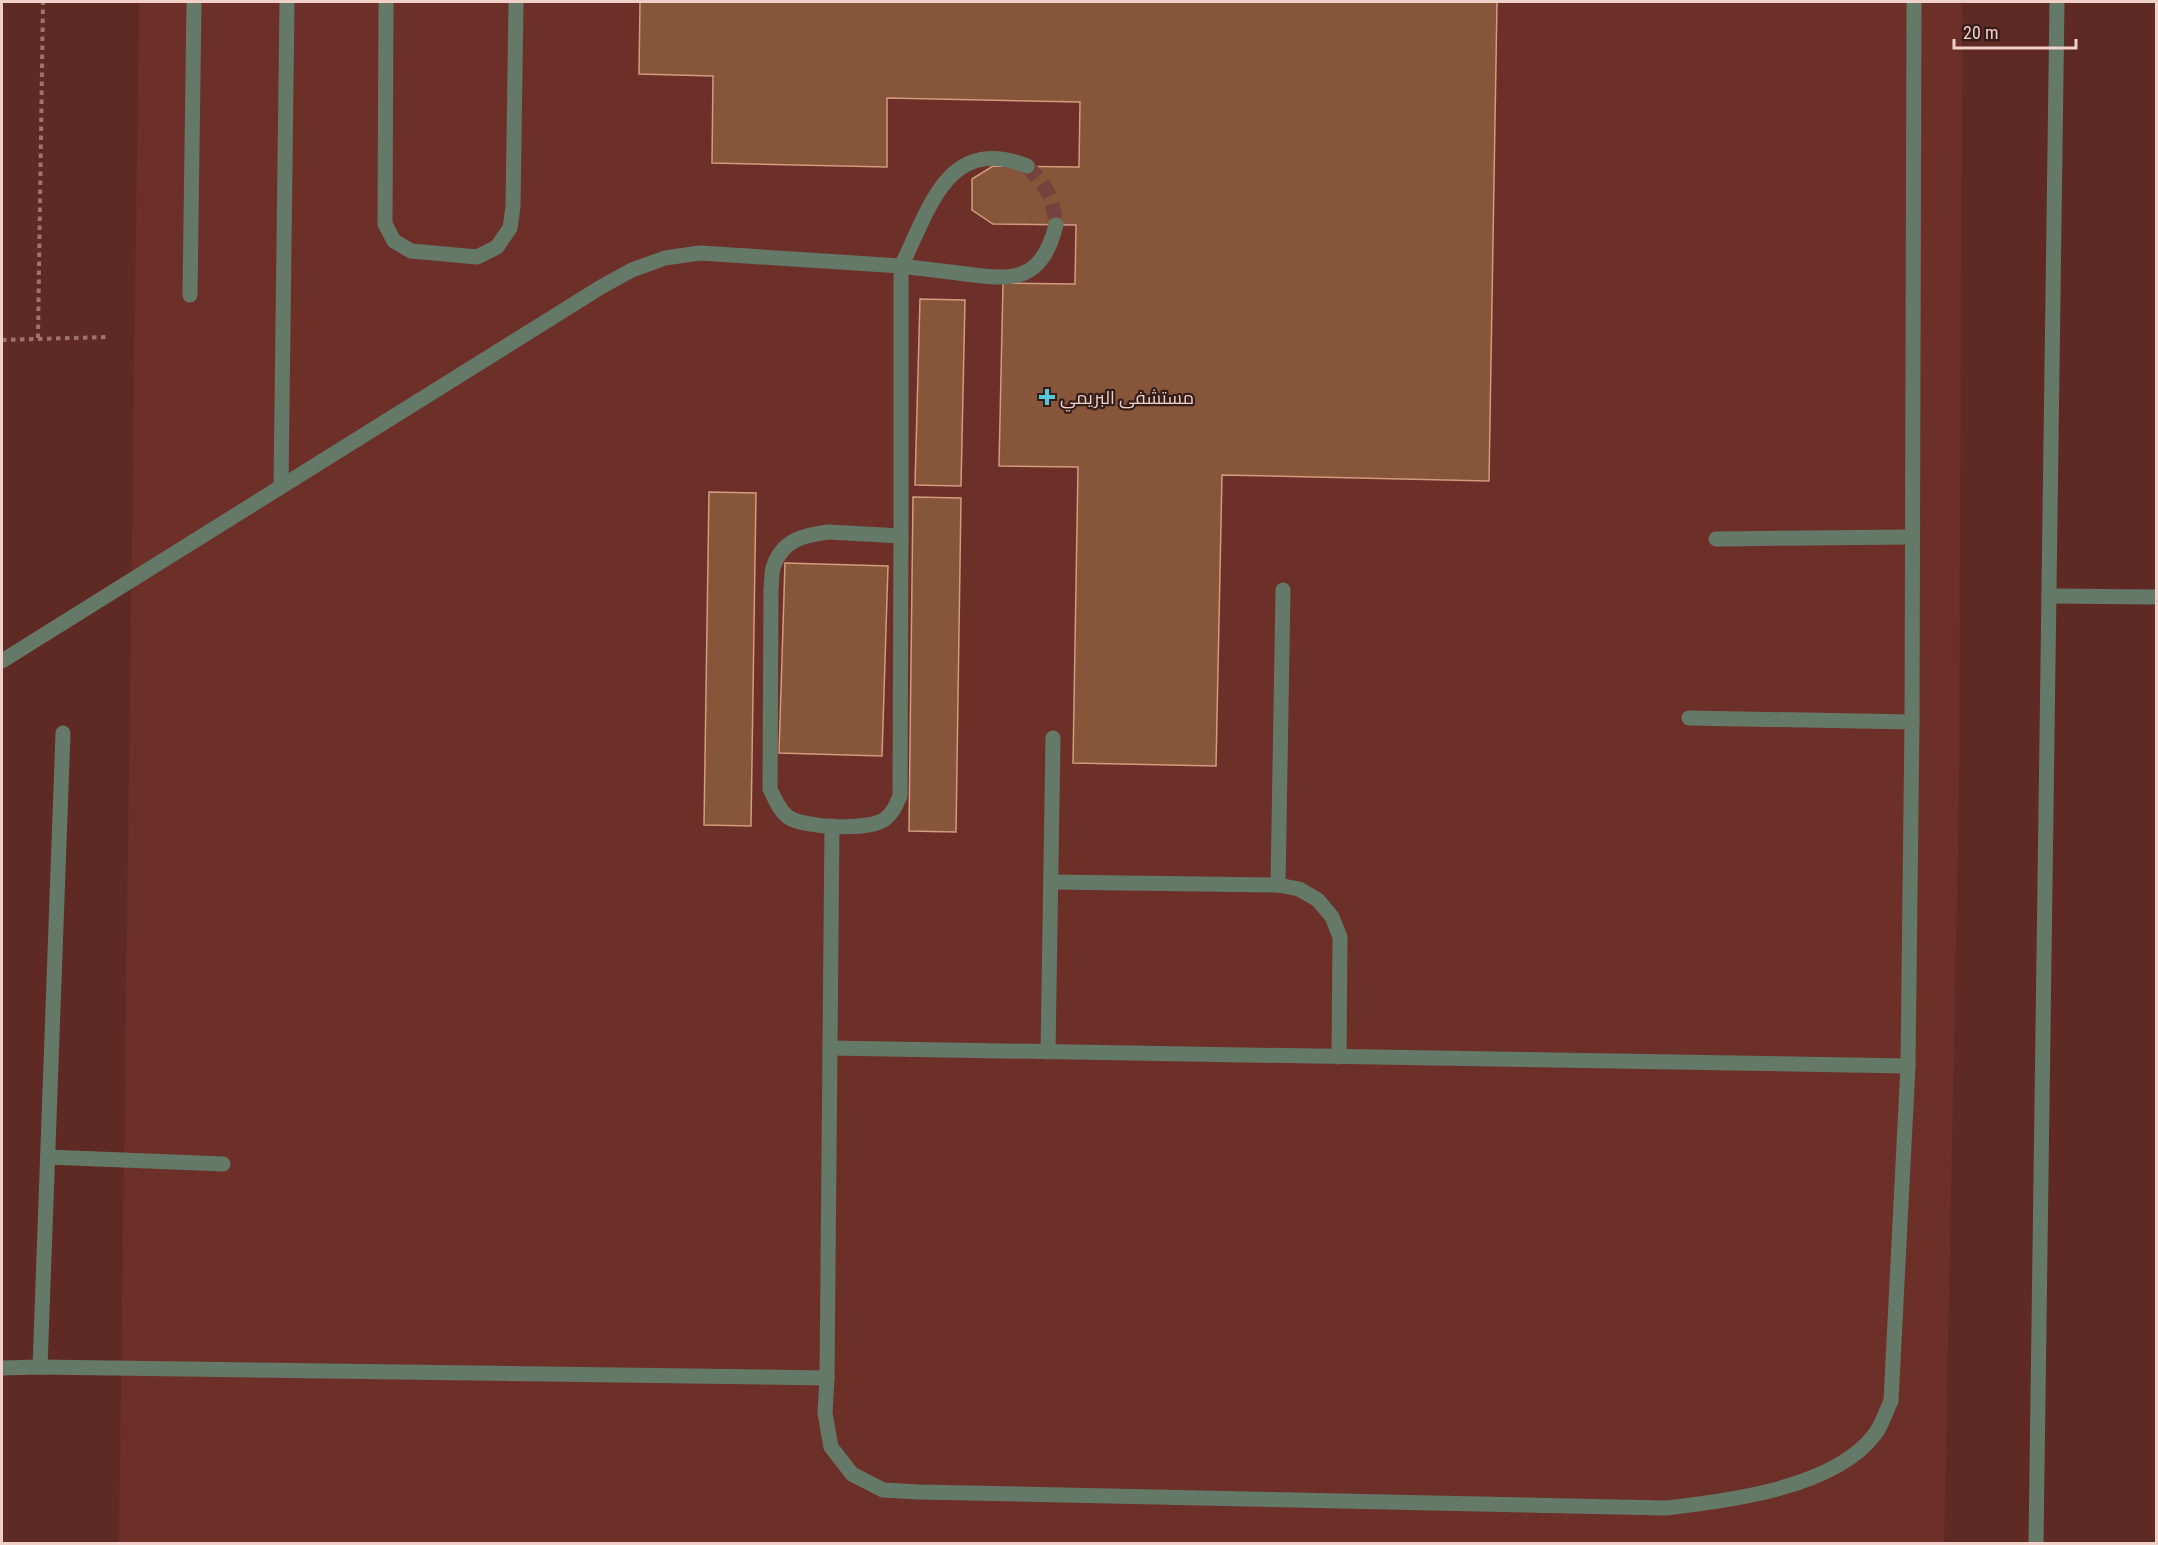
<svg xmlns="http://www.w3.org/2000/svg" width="2158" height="1545" viewBox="0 0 2158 1545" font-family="'Roboto Condensed',Cairo,sans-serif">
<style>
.built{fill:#6d3029}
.building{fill:#875539;stroke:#d39b7e;stroke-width:1.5}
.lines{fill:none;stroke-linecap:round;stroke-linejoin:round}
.minor-tunnel{stroke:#75433d;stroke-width:15;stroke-dasharray:15 8;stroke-linecap:butt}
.path{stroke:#a0746e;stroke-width:4;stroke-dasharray:4.5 4.5;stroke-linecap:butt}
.minor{stroke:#657968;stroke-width:15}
.poi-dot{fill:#53cadc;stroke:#341c18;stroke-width:2}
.labels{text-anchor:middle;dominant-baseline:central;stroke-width:4.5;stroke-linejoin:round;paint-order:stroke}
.poi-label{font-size:18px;fill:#f2d0ca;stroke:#341c18;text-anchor:start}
</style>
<rect width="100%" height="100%" fill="#5f2a24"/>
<polygon class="built" points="139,2 1962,2 1959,793 1944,1543 119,1544"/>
<g class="building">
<polygon points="640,2 1497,2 1489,481 1222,475 1216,766 1073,763 1078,467 999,466 1003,283 1075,284 1076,225 993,224 972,210 972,179 993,166 1079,167 1080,102 887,98 887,167 712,163 713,76 639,74"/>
<polygon points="920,299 965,300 961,486 915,485"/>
<polygon points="709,492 756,493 751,826 704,825"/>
<polygon points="913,497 961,498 956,832 909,831"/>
<polygon points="785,563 888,566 882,756 779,753"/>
</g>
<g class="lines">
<path class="minor-tunnel" d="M 1027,166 C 1048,188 1052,195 1056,225"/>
<g class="path">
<polyline points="38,338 43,2"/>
<polyline points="2,340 109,337"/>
</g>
<g class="minor">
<polyline points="386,2 385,224 394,241 411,251 477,257 497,247 510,228 513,207 516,2"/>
<path d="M 1027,166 C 947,134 930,209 901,266 C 923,269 944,271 966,274 C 1016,281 1042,280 1056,225"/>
<polyline points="190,295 194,2"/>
<polyline points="281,487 287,2"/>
<path d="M 828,532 L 901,536 L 900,796 C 896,805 893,813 885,819 C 869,831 804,828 788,817 C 779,810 775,799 770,789 L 771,589 C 772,582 771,572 774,565 C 783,540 804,535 828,532 Z"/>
<polyline points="1716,539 1912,537"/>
<polyline points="2049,596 2156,597"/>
<polyline points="2,661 601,287 632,270 665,258 700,253 901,266 901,536"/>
<polyline points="1689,718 1912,722"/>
<path d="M 832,826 L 827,1378 L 825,1413 L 831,1447 L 852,1474 L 883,1490 L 919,1492 L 1666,1508 C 1728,1501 1835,1488 1875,1434 C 1882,1425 1886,1411 1891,1401 L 1908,1066 L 1912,722 L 1914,2"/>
<polyline points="1051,882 1278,885 1299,889 1318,900 1332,917 1340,937 1339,1057"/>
<polyline points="1278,885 1283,590"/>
<polyline points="830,1048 1908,1066"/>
<polyline points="1048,1052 1053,738"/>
<polyline points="48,1157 223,1164"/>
<polyline points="40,1367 63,733"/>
<polyline points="2,1368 40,1367 827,1378"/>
<polyline points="2036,1544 2057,2"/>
</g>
</g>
<path class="poi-dot" d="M1044 388h6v6h6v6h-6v6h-6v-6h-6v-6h6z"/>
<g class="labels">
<g class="poi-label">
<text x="1060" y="397">مستشفى البريمي</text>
</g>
</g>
<rect width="2158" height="1545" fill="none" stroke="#f2d0ca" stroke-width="6"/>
<path d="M1954 39v9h122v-9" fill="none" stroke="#f2d0ca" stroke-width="3"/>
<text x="1963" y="39" font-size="18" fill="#f2d0ca" stroke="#341c18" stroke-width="4.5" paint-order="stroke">20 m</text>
</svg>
